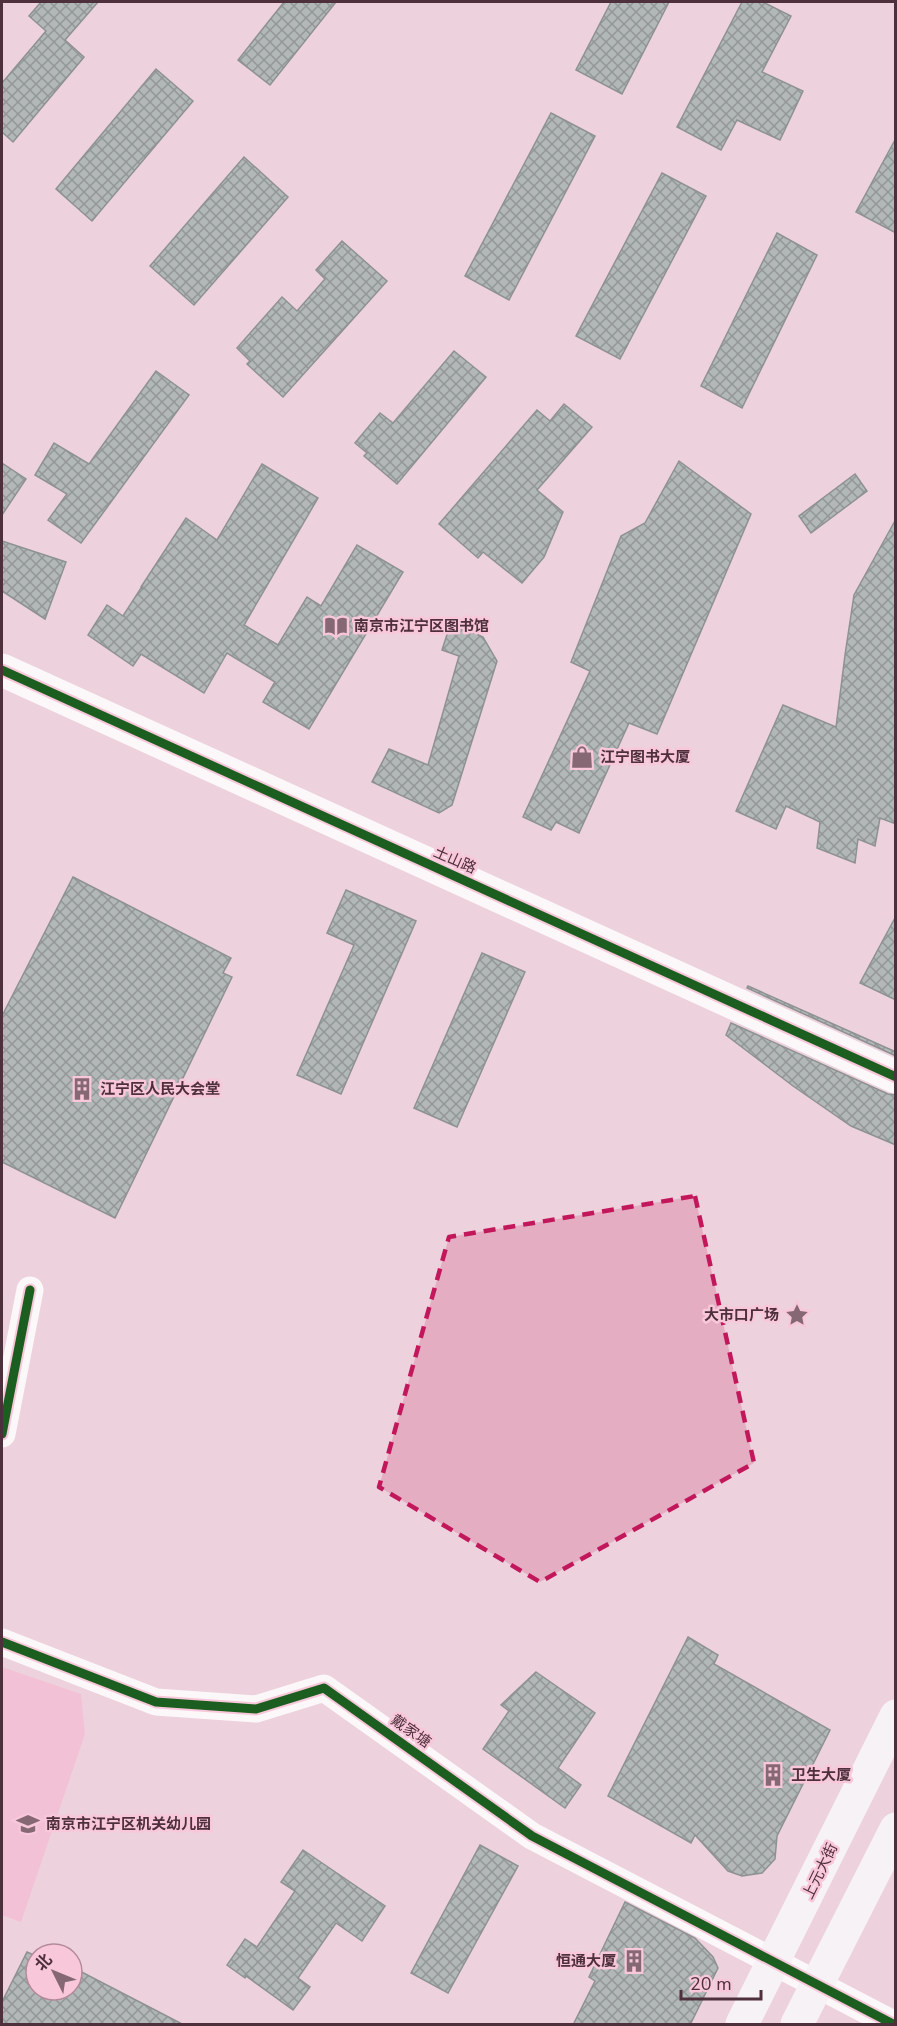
<svg xmlns="http://www.w3.org/2000/svg" width="897" height="2026" viewBox="0 0 897 2026" font-family="'Nunito Sans','Noto Sans SC',sans-serif">
<style>
.built{fill:#f3c1d5}
.building{fill:url(#building-cross-hatch);stroke:#8e9192;stroke-width:1.5}
.lines{fill:none;stroke-linecap:round;stroke-linejoin:round}
.minor{stroke:#fcf8fa;stroke-width:27}
.tertiary{stroke:#fcf8fa;stroke-width:33}
.secondary{stroke:#f6f2f6;stroke-width:33}
.cycleway-casing{stroke:#f8c7da;stroke-width:13}
.cycleway{stroke:#1b5e20;stroke-width:9}
.marked{fill:#c2185b;fill-opacity:0.2;stroke:#c2185b;stroke-width:4.5;stroke-dasharray:12 8;stroke-linejoin:round}
.labels{text-anchor:middle;dominant-baseline:central;stroke-width:5;stroke-linejoin:round;paint-order:stroke}
.poi-label{font-size:15px;font-weight:bold;fill:#4e2f3c;stroke:#f8c7da;text-anchor:start}
.street-label{font-size:15px;fill:#4e2f3c;stroke:#f8c7da}
</style>
<defs>
<pattern id="building-cross-hatch" width="8" height="8" patternUnits="userSpaceOnUse" patternTransform="scale(1.5)"><rect width="8" height="8" fill="#b2b8b8"/><path d="M0 0l8 8M0 8l8-8" fill="none" stroke="#939697"/></pattern>
</defs>
<rect width="100%" height="100%" fill="#edd2dd"/>
<polygon class="built" points="2,1667 81,1694 85,1734 21,1922 2,1915"/>
<g class="building">
<polygon points="41,2 98,2 65,40 84,57 13,142 2,132 2,83 46,31 29,16"/>
<polygon points="284,2 336,2 270,85 238,60"/>
<polygon points="611,2 669,2 622,94 576,70"/>
<polygon points="742,2 763,2 791,16 762,72 803,91 780,140 737,120 721,150 677,127"/>
<polygon points="156,69 193,101 92,221 56,189"/>
<polygon points="551,113 595,136 509,300 465,276"/>
<polygon points="896,138 896,233 856,212"/>
<polygon points="244,157 288,197 194,305 150,266"/>
<polygon points="662,173 706,196 620,359 576,336"/>
<polygon points="777,233 817,255 742,408 701,386"/>
<polygon points="342,241 387,281 283,397 247,364 250,361 237,348 282,297 297,311 325,279 316,270"/>
<polygon points="454,351 486,377 397,484 364,456 367,453 355,443 380,413 393,423"/>
<polygon points="156,371 189,395 81,543 48,520 67,494 35,475 54,443 89,464"/>
<polygon points="564,404 592,427 537,490 563,512 544,557 522,583 483,552 478,558 439,524 537,410 550,421"/>
<polygon points="679,461 751,514 657,734 629,723 579,833 556,822 551,830 523,817 590,671 571,662 621,536 645,523"/>
<polygon points="2,463 26,479 2,515"/>
<polygon points="262,464 318,498 244,625 278,645 307,597 321,606 357,545 403,572 309,729 263,702 275,682 227,653 204,693 141,654 133,666 88,635 107,605 123,616 141,588 143,589 141,587 186,518 217,540"/>
<polygon points="855,474 867,491 811,533 799,516"/>
<polygon points="896,519 896,824 880,818 875,846 858,839 855,863 817,848 820,822 786,806 776,829 736,811 783,705 836,727 845,655 854,595"/>
<polygon points="2,541 66,562 45,619 2,591"/>
<polygon points="451,622 483,637 497,661 452,805 439,813 372,782 389,749 428,765 459,656 442,650"/>
<polygon points="73,877 231,958 223,973 232,977 115,1218 2,1162 2,1016"/>
<polygon points="346,890 416,921 341,1094 297,1075 354,945 327,933"/>
<polygon points="896,916 896,1000 860,983"/>
<polygon points="482,953 525,972 457,1127 414,1108"/>
<polygon points="748,986 896,1052 896,1056 747,988"/>
<polygon points="731,1023 888,1094 896,1095 896,1145 851,1126 793,1086 726,1035"/>
<polygon points="688,1637 718,1655 714,1664 830,1730 777,1836 775,1859 762,1873 742,1876 728,1871 695,1835 691,1843 608,1796"/>
<polygon points="536,1672 595,1713 558,1768 581,1785 565,1808 483,1749 509,1711 501,1705"/>
<polygon points="480,1845 518,1866 448,1993 411,1973"/>
<polygon points="303,1850 385,1906 362,1941 336,1923 298,1978 310,1987 293,2010 246,1976 245,1978 227,1965 245,1939 257,1947 295,1891 281,1882"/>
<polygon points="625,1902 695,1938 713,1957 718,1968 690,2025 573,2025 595,1981 589,1977"/>
<polygon points="27,1952 36,1956 36,1990 72,1990 72,1967 184,2025 2,2025 2,2002"/>
</g>
<g class="lines">
<g class="minor">
<polyline points="2,1434 30,1290"/>
<polyline points="2,1642 156,1702 256,1709 324,1688 532,1836 893,2024"/>
</g>
<polyline class="tertiary" points="2,670 896,1077"/>
<g class="secondary">
<polyline points="742,2024 896,1716"/>
<polyline points="797,2024 896,1829"/>
</g>
<g class="cycleway-casing">
<g id="cycleway">
<polyline points="2,670 896,1077"/>
<polyline points="2,1434 30,1290"/>
<polyline points="2,1642 156,1702 256,1709 324,1688 532,1836 893,2024"/>
</g>
</g>
<use href="#cycleway" class="cycleway"/>
</g>
<path class="marked" d="M 695,1196 L 754,1463 L 540,1582 L 379,1487 L 449,1237 Z"/>
<defs>
<g id="library-bare" transform="scale(1.8)"><path d="M-6-4Q-3-5.5-.7-3.5V5Q-3 3-6 4ZM6-4Q3-5.5 .7-3.5V5Q3 3 6 4Z" fill="#866874" stroke="#f8c7da" stroke-width="2.5" paint-order="stroke"/></g>
<g id="shop-bare" transform="scale(1.8)"><path d="M-5-2.5h2.3a2.7 3.5 0 0 1 5.4 0H5L5.5 6h-11ZM-1.5-2.5h3a1.5 2.3 0 0 0-3 0Z" fill="#866874" stroke="#f8c7da" stroke-width="2.5" paint-order="stroke"/></g>
<g id="building-bare" transform="scale(1.8)"><path d="M-4-6H4V6H1V3H-1V6H-4ZM-2.5-4.3h1.7v1.8h-1.7ZM.8-4.3h1.7v1.8H.8ZM-2.5-1h1.7V.8h-1.7ZM.8-1h1.7V.8H.8Z" fill="#866874" stroke="#f8c7da" stroke-width="2.5" paint-order="stroke"/></g>
<g id="sight-bare" transform="scale(1.8)"><path d="M0-6L1.8-2.2L6-1.7L2.9 1.2L3.7 5.4L0 3.3L-3.7 5.4L-2.9 1.2L-6-1.7L-1.8-2.2Z" fill="#866874" stroke="#f8c7da" stroke-width="2.5" paint-order="stroke"/></g>
<g id="school-bare" transform="scale(1.8)"><path d="M0-5L7-2L0 1L-7-2ZM-4 1L0 2.5L4 1V4Q0 6-4 4Z" fill="#866874" stroke="#f8c7da" stroke-width="2.5" paint-order="stroke"/></g>
</defs>
<g fill-rule="evenodd">
<use href="#library-bare" x="336" y="626"/>
<use href="#shop-bare" x="582" y="757"/>
<use href="#building-bare" x="82" y="1089"/>
<use href="#sight-bare" x="797" y="1315"/>
<use href="#building-bare" x="773" y="1775"/>
<use href="#school-bare" x="28" y="1824"/>
<use href="#building-bare" x="634" y="1961"/>
</g>
<g class="labels">
<g class="poi-label">
<text x="354" y="626">南京市江宁区图书馆</text>
<text x="600" y="757">江宁图书大厦</text>
<text x="100" y="1089">江宁区人民大会堂</text>
<text x="779" y="1315" text-anchor="end">大市口广场</text>
<text x="791" y="1775">卫生大厦</text>
<text x="46" y="1824">南京市江宁区机关幼儿园</text>
<text x="616" y="1961" text-anchor="end">恒通大厦</text>
</g>
<g class="street-label">
<text transform="translate(455 860) rotate(24)">土山路</text>
<text transform="translate(411 1731) rotate(35)">戴家塘</text>
<text transform="translate(820 1871) rotate(-64)">上元大街</text>
</g>
</g>
<rect width="897" height="2026" fill="none" stroke="#4e2f3c" stroke-width="6"/>
<g transform="translate(54 1972) rotate(313)"><circle r="28" fill="#f8c7da" stroke="#b48a9b" stroke-width="1.5"/>
<path d="M0-4.5L10 22L0 15L-10 22Z" fill="#866874"/>
<text y="-9" font-size="16" font-weight="bold" text-anchor="middle" fill="#4e2f3c">北</text>
</g>
<path d="M681 1990v9h80v-9" fill="none" stroke="#4e2f3c" stroke-width="3"/>
<text x="690" y="1990" font-size="18" fill="#4e2f3c" stroke="#f8c7da" stroke-width="4.5" paint-order="stroke">20 m</text>
</svg>
